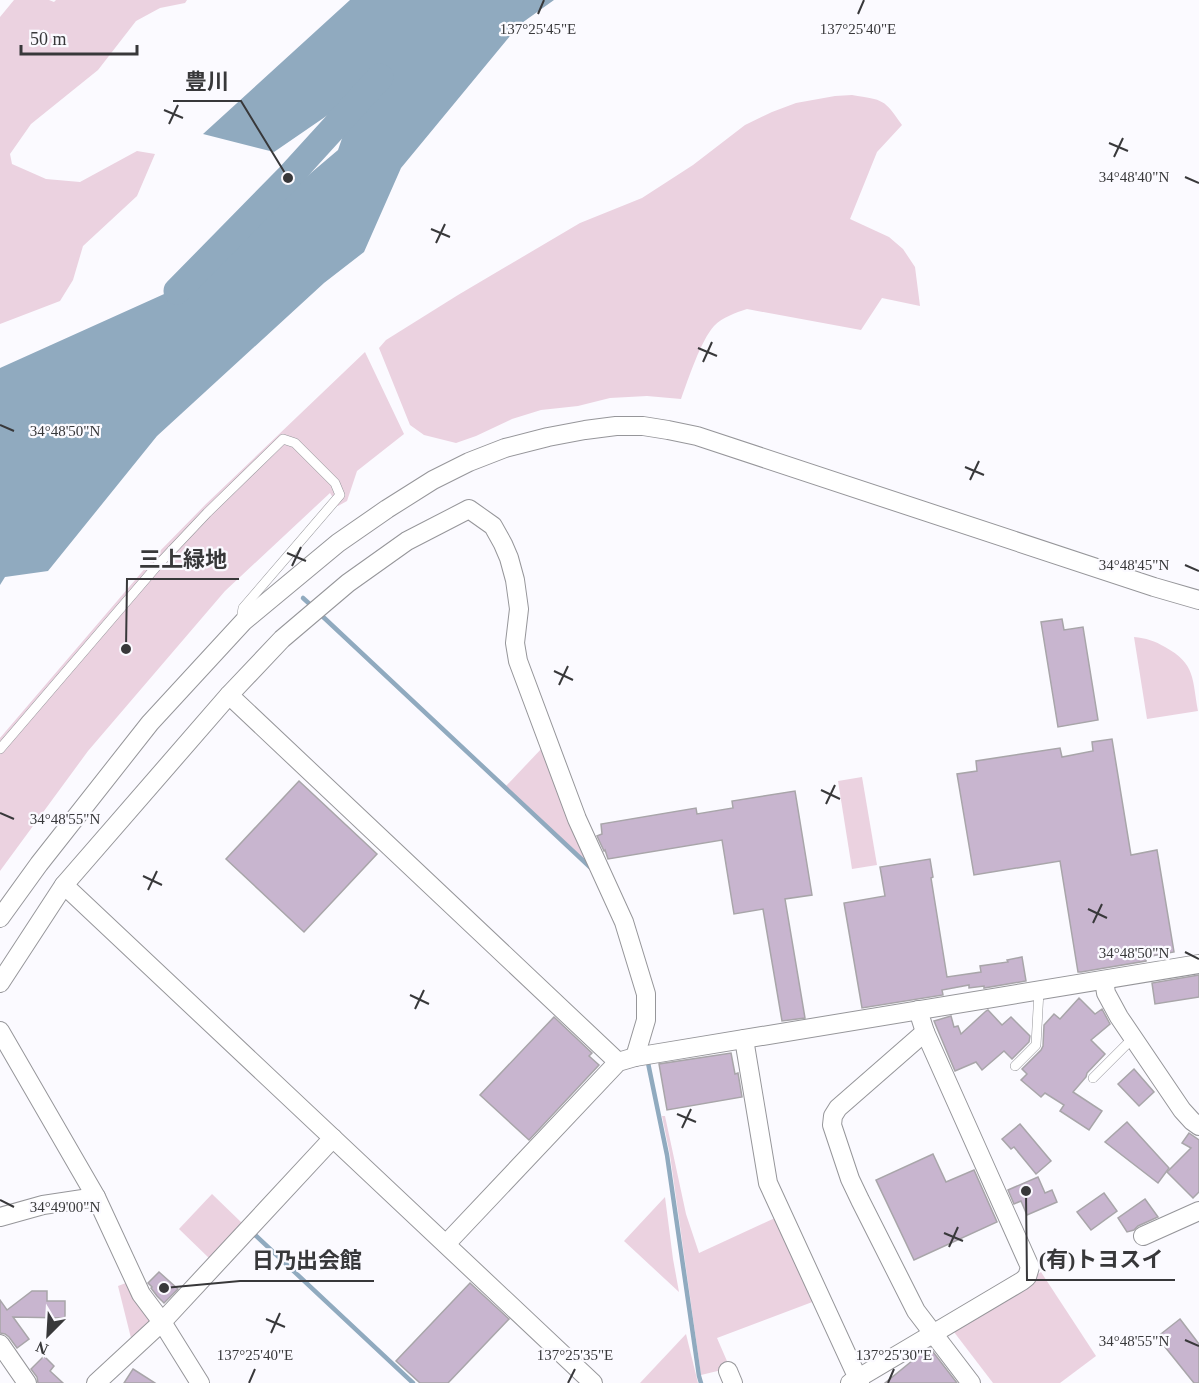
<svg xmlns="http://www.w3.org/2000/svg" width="1199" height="1383" viewBox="0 0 1199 1383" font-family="'Times New Roman','Noto Sans JP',serif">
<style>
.green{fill:#ebd2e0}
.water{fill:#90aabf}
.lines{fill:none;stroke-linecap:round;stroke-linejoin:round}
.stream{stroke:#90aabf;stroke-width:4.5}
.river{stroke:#90aabf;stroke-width:27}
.building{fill:#c8b5cf;stroke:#a8a5a9;stroke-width:1.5}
.lane-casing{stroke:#96969a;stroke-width:10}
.street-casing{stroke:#96969a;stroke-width:20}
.lane{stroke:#fff;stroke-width:9}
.street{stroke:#fff;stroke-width:18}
.ticks{fill:none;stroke:#38383a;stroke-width:2}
.ticks-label{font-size:15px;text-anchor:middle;fill:#38383a;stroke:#fbfaff;stroke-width:4.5;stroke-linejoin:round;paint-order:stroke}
.leader{fill:none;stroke:#38383a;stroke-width:2}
.callout-dot{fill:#38383a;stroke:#fbfaff;stroke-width:2}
.callout-label{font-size:22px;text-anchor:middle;font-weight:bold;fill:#38383a;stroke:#fbfaff;stroke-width:4.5;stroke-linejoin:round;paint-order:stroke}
</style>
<rect width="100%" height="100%" fill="#fbfaff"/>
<g class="green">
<polygon points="14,0 49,0 54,2 56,0 187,0 185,3 160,8 136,21 98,70 31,124 10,154 12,164 46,179 80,182 137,151 155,154 137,196 83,246 73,280 60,301 0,324 0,17"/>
<path d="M 852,95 C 884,100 884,99 902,125 L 877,152 L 850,219 L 889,237 L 903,249 L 915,267 L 920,306 L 882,298 L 861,330 L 747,309 C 735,313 723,317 714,326 C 701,340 688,380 681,399 L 647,396 L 610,398 L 578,406 L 541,410 L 512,419 L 476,436 L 456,443 L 424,435 L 410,425 L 379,348 L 386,340 L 458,295 L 580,223 L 642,198 L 693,165 L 745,125 L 772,112 L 796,103 L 835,96 Z"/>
<polygon points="365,352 404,434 357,471 347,501 338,506 330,493 225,591 88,751 0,871 0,738 159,552 206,504"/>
<path d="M 1134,637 C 1146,638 1155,641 1165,647 C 1196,664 1192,679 1198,711 L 1147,719 Z"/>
<polygon points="544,746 597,872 506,786"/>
<polygon points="862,777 877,865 852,869 838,781"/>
<polygon points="662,1116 665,1116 686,1214 699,1253 777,1217 815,1301 717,1338 730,1368 701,1375 670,1155"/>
<polygon points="212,1194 243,1224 210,1259 179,1229"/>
<polygon points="665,1197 673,1259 679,1292 624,1241"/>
<polygon points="1041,1272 1096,1356 1060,1383 993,1383 954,1332"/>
<polygon points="131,1281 154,1321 132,1342 118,1286"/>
<polygon points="686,1334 698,1383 640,1383"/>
</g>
<polygon class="water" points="350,0 554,0 519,25 401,168 364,252 324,283 157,436 48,571 5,577 0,585 0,368 173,290 338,150 357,95 274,152 203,134"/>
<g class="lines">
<g class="stream">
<polyline points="303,598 314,608"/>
<polyline points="320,614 592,869"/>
<polyline points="647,1058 667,1155 699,1376 701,1383"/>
<polyline points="253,1233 413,1383"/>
</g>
<polyline class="river" points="177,291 288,178 380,77"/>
</g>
<g class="building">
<polygon points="1062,619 1064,630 1083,627 1098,720 1058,727 1041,622"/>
<polygon points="1112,739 1131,855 1157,850 1174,952 1146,957 1146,961 1081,972 1078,972 1060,861 974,875 957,774 977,771 976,761 1060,748 1062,757 1093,751 1092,742"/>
<polygon points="299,781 377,854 304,932 226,859"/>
<polygon points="795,791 812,895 785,899 805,1018 782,1021 763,909 734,914 722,840 608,859 605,850 604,851 597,836 602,834 601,824 696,808 697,814 733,808 732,801"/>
<polygon points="930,859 933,877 931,878 947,977 981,972 980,966 1008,962 1007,960 1022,957 1026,981 984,988 984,986 969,988 969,985 942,990 943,995 862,1008 844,903 885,896 880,867"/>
<polygon points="1199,975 1199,997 1155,1004 1152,983"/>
<polygon points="1079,998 1095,1014 1102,1009 1110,1024 1091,1040 1105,1054 1087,1073 1086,1077 1073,1092 1102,1111 1089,1130 1060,1111 1064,1105 1045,1093 1041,1097 1021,1080 1027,1074 1022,1069 1041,1050 1043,1046 1044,1025 1054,1014 1060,1019"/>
<polygon points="988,1010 1002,1025 1011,1017 1030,1036 1029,1042 1012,1059 1004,1051 982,1070 976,1062 955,1071 934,1021 951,1016 954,1027 958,1026 961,1034 986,1011"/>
<polygon points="554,1017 592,1053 589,1056 599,1065 529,1140 480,1095"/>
<polygon points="731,1053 735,1074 738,1073 742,1097 667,1110 659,1064"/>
<polygon points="1134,1069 1154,1092 1139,1106 1118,1084"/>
<polygon points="1127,1122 1169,1168 1158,1183 1105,1142"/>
<polygon points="1020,1124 1051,1161 1036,1174 1014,1147 1011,1149 1002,1139"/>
<polygon points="1189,1133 1199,1140 1199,1192 1193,1198 1167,1172 1191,1148 1182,1143"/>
<polygon points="933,1154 946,1182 974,1170 997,1222 914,1260 876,1180"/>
<polygon points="1038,1177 1045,1193 1052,1190 1057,1202 1027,1215 1021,1201 1014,1204 1008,1190"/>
<polygon points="1104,1193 1117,1211 1091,1230 1077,1212"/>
<polygon points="1145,1199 1158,1217 1138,1226 1134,1230 1127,1232 1118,1218"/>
<polygon points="159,1272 178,1289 164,1303 157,1296 151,1288 152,1287 148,1283"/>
<polygon points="470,1283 509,1319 448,1383 420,1383 396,1361"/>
<polygon points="32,1291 47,1291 47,1301 65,1301 65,1318 13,1317 29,1339 17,1348 9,1337 5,1334 0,1333 0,1300 7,1310"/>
<polygon points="1180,1319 1199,1344 1199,1383 1194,1383 1157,1337"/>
<polygon points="930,1348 957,1383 885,1383 918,1356"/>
<polygon points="44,1356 54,1366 50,1371 63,1383 38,1383 37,1377 31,1369"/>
<polygon points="133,1369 155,1383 124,1383"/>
</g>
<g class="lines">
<g class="lane-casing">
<g id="lane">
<polyline points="0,749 156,567 207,513 283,439 295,443 335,483 340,495 243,608 242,614 244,621"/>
<polyline points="1015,1066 1036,1045 1039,991"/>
<polyline points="1093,1078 1133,1038"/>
</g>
</g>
<g class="street-casing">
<g id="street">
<polyline points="229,695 618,1062"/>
<polyline points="64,885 593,1383"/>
<polyline points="0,918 39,864 150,723 244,621 338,543 387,509 433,480 469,462 505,448 548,437 585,430 616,426 643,426 668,430 697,436 1154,587 1199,600"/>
<polyline points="1104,980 1106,993 1119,1017 1182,1110 1192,1121 1199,1126"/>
<polyline points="0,983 64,885 229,695 282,639 348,583 407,541 469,509 493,526 503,544 509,558 515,580 519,609 515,643 518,661 577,819 624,922 646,994 646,1020 635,1057"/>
<polyline points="0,1031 96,1197 141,1294 162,1322 200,1383"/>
<polyline points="925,1032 838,1108 833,1116 832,1125 850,1179 860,1200 916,1311 971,1383"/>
<polyline points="744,1039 768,1183 860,1383"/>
<polyline points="0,1217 43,1205 96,1197"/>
<polyline points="1143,1236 1199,1211"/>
<polyline points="446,1244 618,1062 635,1057 1199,964"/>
<polyline points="0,1344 27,1383"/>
<polyline points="728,1371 733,1383"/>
<polyline points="96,1383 162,1322 333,1138"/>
<polyline points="850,1383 1022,1281 1027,1277 1030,1267 925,1032 918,1010"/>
</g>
</g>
<use href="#lane" class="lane"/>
<use href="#street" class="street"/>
</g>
<path class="ticks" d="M 538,14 L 544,0M 858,14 L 864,0M 164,110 L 183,118M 169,124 L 178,105M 1109,143 L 1128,151M 1114,157 L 1123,138M 1185,177 L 1199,183M 431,229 L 450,237M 436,243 L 445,224M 698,348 L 717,356M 703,362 L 712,342M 0,425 L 14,431M 965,467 L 984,475M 970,480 L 979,461M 287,553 L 306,561M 1185,565 L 1199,571M 292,566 L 301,547M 554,671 L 573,680M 559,685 L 568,666M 821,790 L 840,799M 826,804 L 835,785M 0,813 L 14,819M 143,876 L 162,885M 148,890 L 157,871M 1088,909 L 1107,918M 1093,923 L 1102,904M 1185,952 L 1199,959M 410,995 L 429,1004M 415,1009 L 424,990M 677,1114 L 696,1122M 682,1128 L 691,1109M 0,1200 L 14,1207M 944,1233 L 963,1241M 949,1247 L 958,1227M 266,1319 L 285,1327M 271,1333 L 280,1313M 1185,1340 L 1199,1346M 249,1383 L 255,1369M 568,1383 L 575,1369M 888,1383 L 894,1369"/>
<g class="ticks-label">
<text x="858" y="34">137°25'40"E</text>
<text x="538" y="34">137°25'45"E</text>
<text x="1134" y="182">34°48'40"N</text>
<text x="65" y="436">34°48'50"N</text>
<text x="1134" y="570">34°48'45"N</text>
<text x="65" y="824">34°48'55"N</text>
<text x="1134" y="958">34°48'50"N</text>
<text x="65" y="1212">34°49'00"N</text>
<text x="1134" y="1346">34°48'55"N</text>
<text x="255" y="1360">137°25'40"E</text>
<text x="575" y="1360">137°25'35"E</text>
<text x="894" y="1360">137°25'30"E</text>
</g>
<path class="leader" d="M288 178L241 101H173M126 649L127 579H239M1026 1191L1027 1280H1175M164 1288L240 1281H374"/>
<g class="callout-dot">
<circle cx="288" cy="178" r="6"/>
<circle cx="126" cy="649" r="6"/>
<circle cx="1026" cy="1191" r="6"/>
<circle cx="164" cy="1288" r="6"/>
</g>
<g class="callout-label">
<text x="207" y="89">豊川</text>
<text x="183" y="567">三上緑地</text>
<text x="1101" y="1267">(有)トヨスイ</text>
<text x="307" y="1268">日乃出会館</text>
</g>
<g transform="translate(48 1335) rotate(204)" stroke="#fbfaff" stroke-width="4.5" paint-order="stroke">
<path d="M0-4.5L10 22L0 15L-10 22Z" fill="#38383a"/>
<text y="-9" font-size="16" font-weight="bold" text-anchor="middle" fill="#38383a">N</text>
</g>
<path d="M21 45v9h116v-9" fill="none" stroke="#38383a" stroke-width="3"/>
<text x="30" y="45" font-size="18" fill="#38383a" stroke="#fbfaff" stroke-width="4.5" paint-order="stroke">50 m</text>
</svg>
